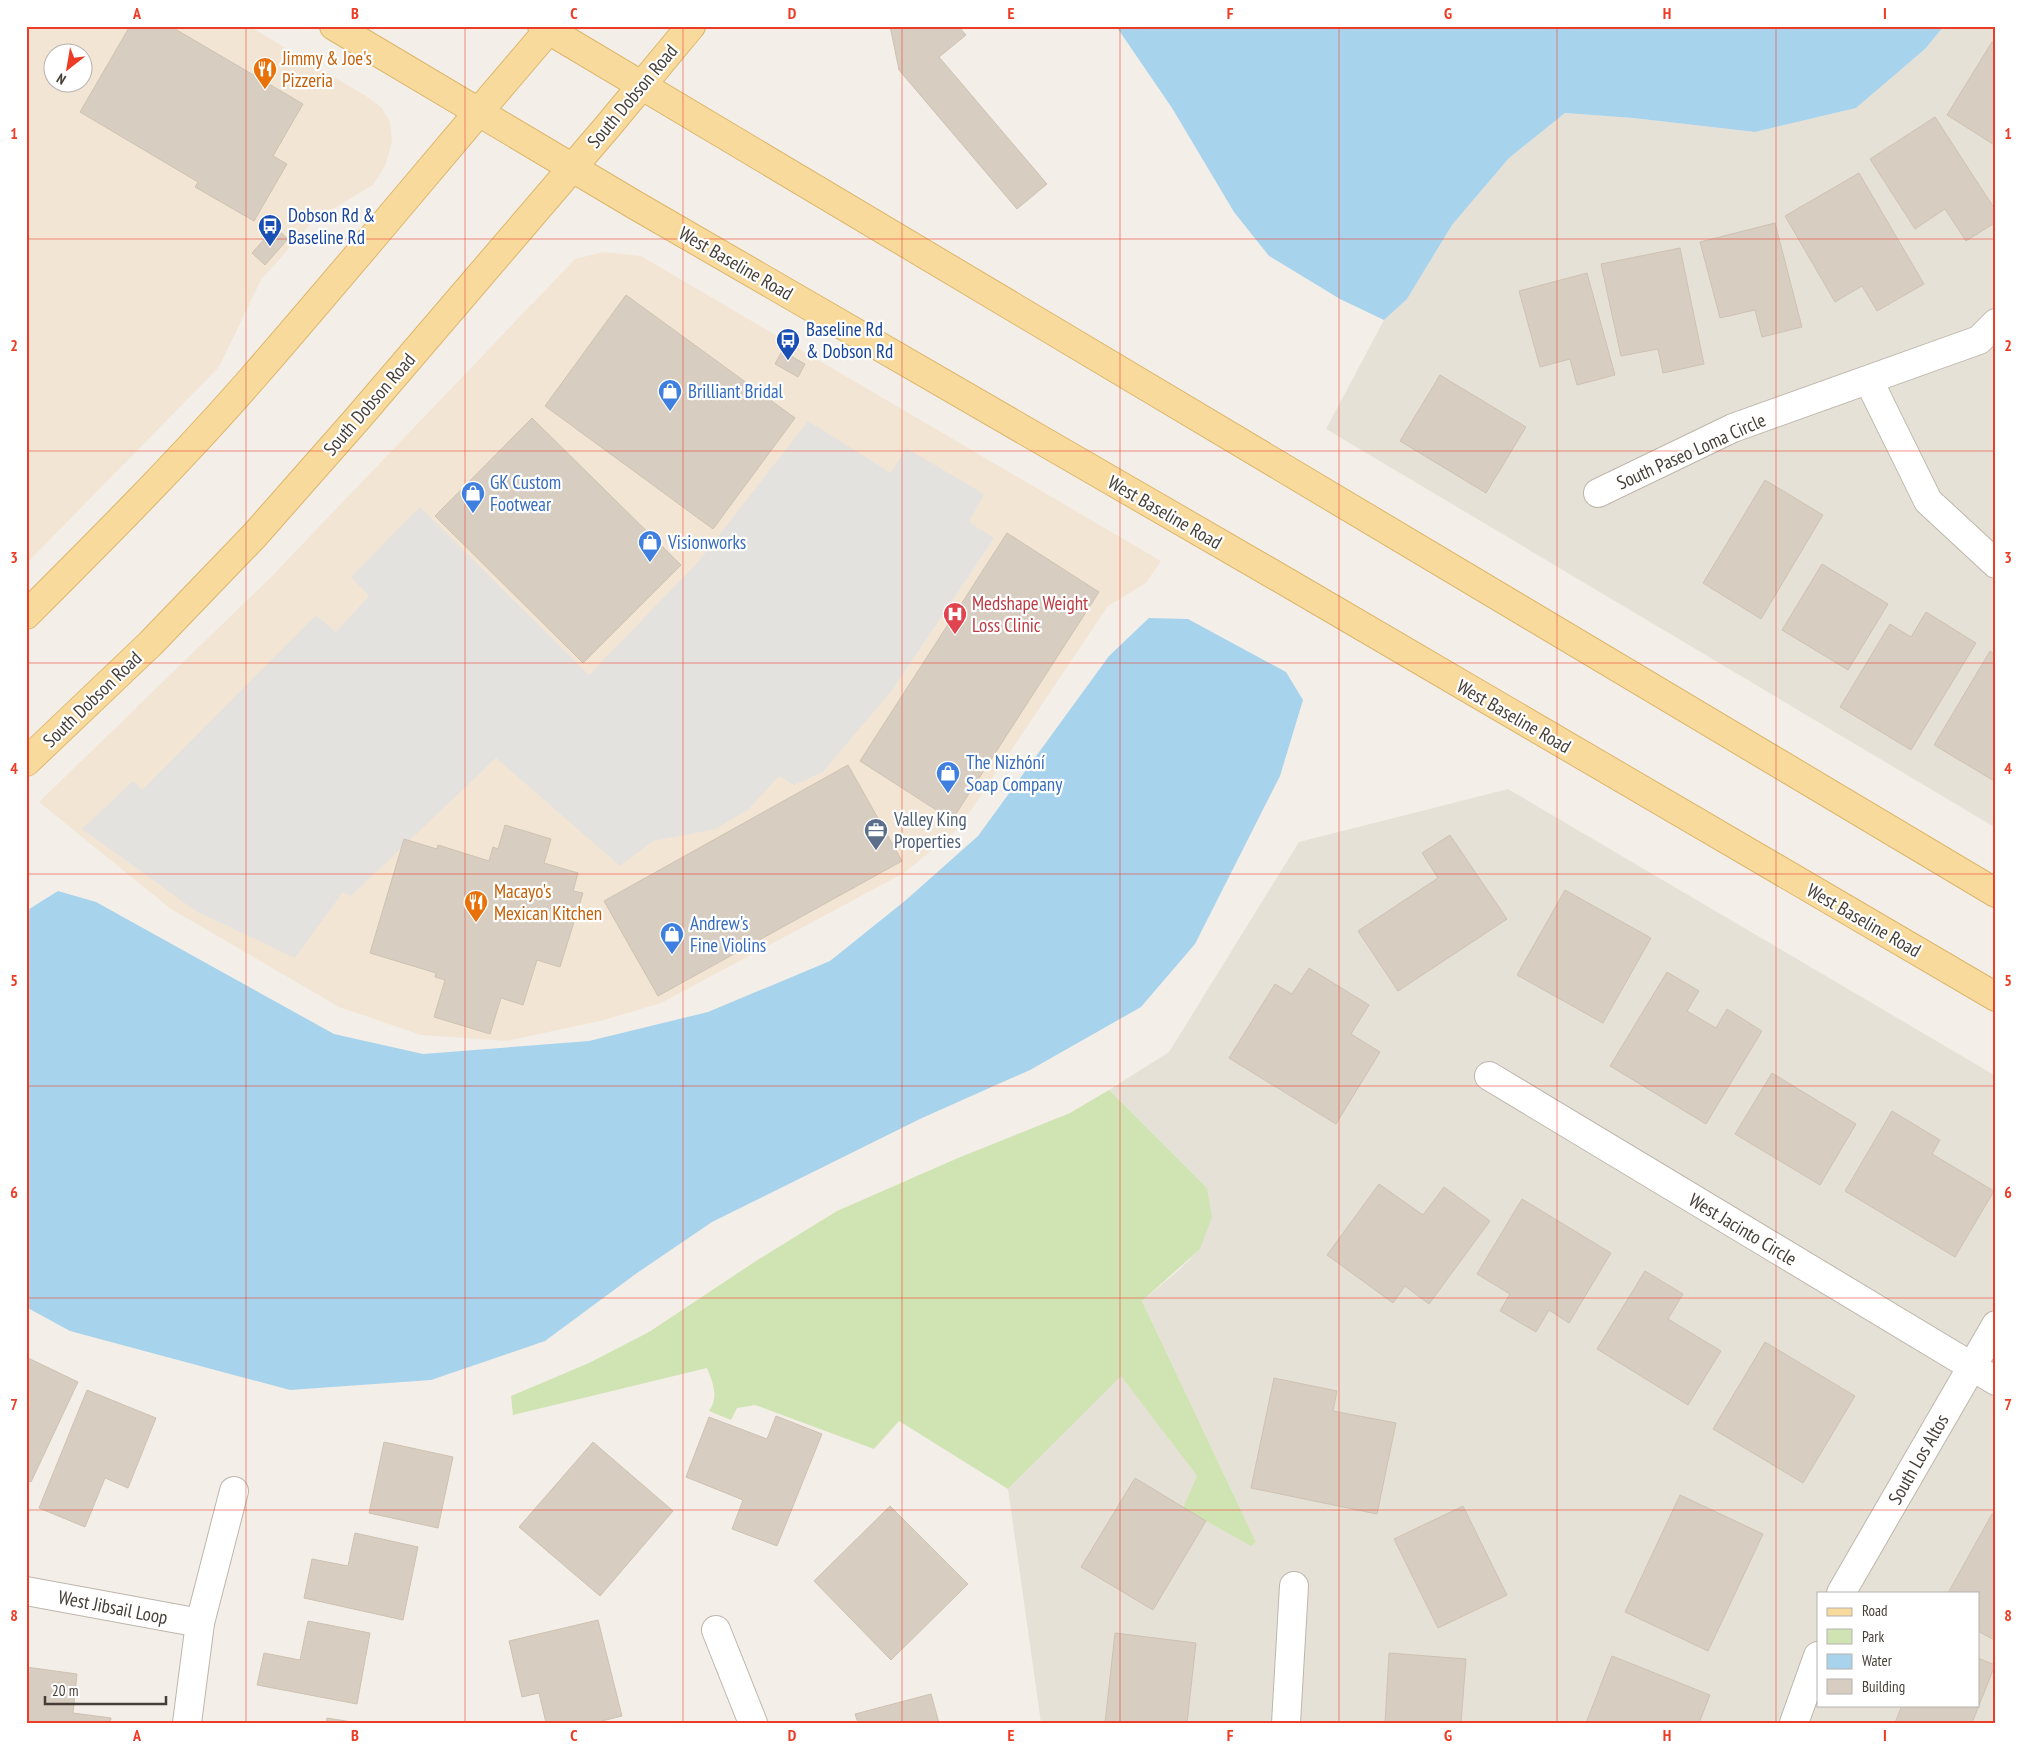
<svg xmlns="http://www.w3.org/2000/svg" width="2022" height="1749" viewBox="0 0 2022 1749" font-family="'PT Sans Narrow',sans-serif">
<style>
.residential{fill:#e6e1d6;fill-rule:evenodd}
.commercial{fill:#f3e5d4;fill-rule:evenodd}
.green{fill:#d0e4b3}
.parking{fill:#e4e2df}
.water{fill:#a8d3ec}
.building{fill:#d7cdc1;stroke:#cec2b1}
.lines{fill:none;stroke-linecap:round;stroke-linejoin:round}
.minor-casing{stroke:#beb6ab;stroke-width:30}
.major-casing{stroke:#dcb66c;stroke-width:30}
.minor{stroke:#fff;stroke-width:28}
.major{stroke:#f8da9c;stroke-width:28}
.grid{fill:none;stroke:#ec3c25;stroke-width:1;stroke-opacity:0.55}
.labels{text-anchor:middle;dominant-baseline:central;stroke-width:4.5;stroke-linejoin:round;paint-order:stroke}
.food-label{font-size:19px;fill:#c56008;stroke:#fff;text-anchor:start}
.street-label{font-size:19px;fill:#463f37;stroke:#fff}
.transit-label{font-size:19px;fill:#164399;stroke:#fff;text-anchor:start}
.shop-label{font-size:19px;fill:#366cbe;stroke:#fff;text-anchor:start}
.health-label{font-size:19px;fill:#be3a42;stroke:#fff;text-anchor:start}
.service-label{font-size:19px;fill:#4e5e75;stroke:#fff;text-anchor:start}
.neatline{fill:none;stroke:#ec3c25;stroke-width:2}
.grid-label{font-size:16px;text-anchor:middle;font-weight:bold;fill:#ec3c25}
</style>
<rect width="100%" height="100%" fill="#f3efe8"/>
<g class="residential">
<polygon points="1944,26 1996,26 1996,828 1326,429 1384,320 1407,299 1452,225 1509,158 1565,113 1633,118 1755,132 1856,108 1925,49"/>
<path d="M 1508,789 L 1996,1076 L 1996,1723 L 1041,1723 L 1008,1489 L 1121,1375 L 1197,1476 L 1256,1542 L 1142,1301 L 1178,1271 L 1200,1249 L 1207,1188 L 1109,1090 L 1169,1052 L 1299,842 ZM 1818,1593 L 1978,1593 L 1978,1705 L 1818,1705 Z"/>
</g>
<g class="commercial">
<path d="M 26,26 L 249,26 L 366,96 L 382,108 L 390,122 L 392,142 L 385,166 L 373,185 L 314,220 L 261,280 L 219,367 L 26,564 ZM 52,52 L 82,52 L 82,82 L 52,82 Z"/>
<polygon points="603,252 641,256 1161,561 1146,583 1108,606 959,828 904,873 661,1003 604,1020 507,1041 421,1035 339,1007 171,909 39,802 271,577 575,259"/>
</g>
<path class="green" d="M 1109,1090 L 1207,1188 L 1212,1217 L 1200,1249 L 1142,1301 L 1256,1542 L 1251,1546 L 1183,1508 L 1197,1476 L 1121,1376 L 1008,1489 L 899,1421 L 874,1449 L 755,1405 L 737,1408 L 731,1420 L 709,1411 C 719,1397 713,1383 707,1368 L 513,1415 L 511,1396 L 589,1363 L 649,1332 L 759,1259 L 837,1211 L 958,1158 L 1070,1113 Z"/>
<polygon class="parking" points="808,421 891,473 906,448 984,494 969,522 994,538 893,689 823,772 794,785 779,776 749,809 716,829 653,841 620,866 496,758 351,896 343,892 295,958 196,911 82,829 133,781 142,790 316,615 336,632 369,596 351,577 420,507 589,675 698,562"/>
<g class="water">
<polygon points="1116,26 1944,26 1925,49 1856,108 1755,132 1633,118 1565,113 1509,158 1452,225 1407,299 1384,320 1340,299 1269,256 1234,212 1172,108"/>
<polygon points="1149,618 1188,619 1286,672 1303,700 1280,776 1195,944 1141,1007 1030,1070 922,1118 712,1222 637,1273 545,1341 431,1380 290,1390 70,1331 26,1307 26,911 58,891 96,902 334,1034 423,1054 589,1041 708,1012 830,961 906,900 978,836 1109,656"/>
</g>
<g class="building">
<polygon points="130,26 170,26 303,104 273,156 287,164 254,221 195,187 198,182 80,112"/>
<polygon points="890,26 958,26 966,35 939,57 1047,184 1017,209 899,70"/>
<polygon points="1992,42 1996,44 1996,146 1947,115"/>
<polygon points="1935,117 1996,211 1996,222 1966,241 1945,209 1915,229 1870,159"/>
<polygon points="1859,173 1924,284 1877,311 1862,286 1835,302 1785,216"/>
<polygon points="1775,223 1802,327 1762,337 1755,310 1720,318 1700,242"/>
<polygon points="275,227 288,239 265,265 252,253"/>
<polygon points="1680,248 1704,364 1663,373 1658,349 1621,356 1601,264"/>
<polygon points="1587,273 1615,375 1577,385 1570,359 1540,367 1519,291"/>
<polygon points="626,295 795,418 713,529 545,406"/>
<polygon points="782,351 805,364 798,377 775,364"/>
<polygon points="1440,375 1526,427 1486,493 1400,441"/>
<polygon points="532,418 681,565 583,663 435,516"/>
<polygon points="1765,480 1823,515 1761,619 1703,583"/>
<polygon points="1007,533 1099,592 952,820 860,761"/>
<polygon points="1822,564 1888,604 1848,670 1782,630"/>
<polygon points="1926,612 1976,643 1911,750 1840,707 1890,624 1911,637"/>
<polygon points="1990,651 1996,655 1996,782 1934,745"/>
<polygon points="848,765 902,861 658,996 604,901"/>
<polygon points="505,825 551,839 544,863 578,873 573,891 583,893 560,967 537,960 523,1005 501,998 490,1034 434,1017 445,980 435,977 436,973 370,953 404,839 437,849 438,845 489,861 493,847 498,849"/>
<polygon points="1450,835 1507,919 1398,991 1358,931 1438,878 1422,853"/>
<polygon points="1565,890 1651,938 1603,1023 1517,975"/>
<polygon points="1309,968 1369,1005 1351,1034 1380,1052 1336,1124 1229,1058 1275,984 1292,994"/>
<polygon points="1667,972 1699,991 1687,1011 1716,1028 1727,1009 1762,1031 1706,1124 1610,1066"/>
<polygon points="1772,1073 1856,1124 1820,1185 1735,1134"/>
<polygon points="1892,1111 1940,1140 1932,1154 1994,1191 1955,1257 1845,1191"/>
<polygon points="1379,1184 1423,1215 1444,1187 1490,1221 1429,1304 1405,1286 1393,1303 1327,1255"/>
<polygon points="1522,1199 1611,1253 1569,1323 1549,1310 1536,1332 1500,1311 1510,1294 1477,1274"/>
<polygon points="1645,1271 1683,1294 1668,1319 1721,1351 1688,1405 1597,1349"/>
<polygon points="1765,1342 1855,1396 1803,1483 1713,1429"/>
<polygon points="26,1357 78,1382 31,1482 26,1480"/>
<polygon points="1274,1378 1337,1391 1333,1411 1396,1423 1377,1514 1251,1488"/>
<polygon points="87,1390 156,1418 128,1488 105,1478 85,1527 39,1508"/>
<polygon points="776,1416 822,1434 777,1546 732,1529 743,1500 686,1477 709,1417 767,1439"/>
<polygon points="384,1442 453,1457 438,1528 369,1513"/>
<polygon points="593,1442 673,1511 600,1596 519,1527"/>
<polygon points="1135,1478 1206,1521 1153,1610 1081,1567"/>
<polygon points="1680,1495 1763,1534 1708,1651 1625,1612"/>
<polygon points="890,1506 968,1584 891,1660 814,1581"/>
<polygon points="1463,1506 1507,1595 1438,1628 1394,1539"/>
<polygon points="1992,1514 1996,1516 1996,1641 1978,1631 1978,1593 1948,1593"/>
<polygon points="355,1533 418,1547 403,1620 304,1598 312,1559 348,1566"/>
<polygon points="598,1620 622,1716 594,1723 546,1723 539,1693 522,1697 509,1641"/>
<polygon points="308,1621 370,1633 357,1704 257,1685 264,1653 300,1660"/>
<polygon points="1115,1633 1196,1643 1187,1723 1105,1723"/>
<polygon points="1389,1653 1466,1659 1461,1723 1385,1723"/>
<polygon points="1612,1656 1710,1695 1699,1723 1586,1723"/>
<polygon points="1978,1658 1995,1665 1972,1723 1895,1723 1902,1705 1978,1705"/>
<polygon points="26,1667 77,1674 73,1713 111,1718 110,1723 26,1723"/>
<polygon points="931,1694 939,1723 858,1723 855,1714"/>
<polygon points="327,1718 358,1723 326,1723"/>
</g>
<g class="lines">
<g class="minor-casing">
<g id="minor">
<polyline points="1869,381 1928,501 1996,564"/>
<polyline points="1598,493 1733,428 1979,340 1996,323"/>
<polyline points="1489,1076 1996,1381"/>
<polyline points="26,1591 200,1623"/>
<polyline points="1841,1593 1996,1325"/>
<polyline points="716,1630 753,1723"/>
<polyline points="187,1723 200,1623 234,1491"/>
<polyline points="1286,1723 1294,1586"/>
<polyline points="1794,1723 1818,1656"/>
</g>
</g>
<g class="major-casing">
<g id="major">
<polyline points="334,26 635,205 1290,584 1996,997"/>
<polyline points="542,26 1996,893"/>
<path d="M 26,615 C 104,537 184,457 256,374 C 356,259 453,141 552,26"/>
<polyline points="26,762 151,643 254,536 358,418 608,126 691,26"/>
</g>
</g>
<use href="#minor" class="minor"/>
<use href="#major" class="major"/>
</g>
<path class="grid" d="M 246,26 L 246,1723M 465,26 L 465,1723M 683,26 L 683,1723M 902,26 L 902,1723M 1120,26 L 1120,1723M 1339,26 L 1339,1723M 1557,26 L 1557,1723M 1776,26 L 1776,1723M 26,239 L 1996,239M 26,451 L 1996,451M 26,663 L 1996,663M 26,874 L 1996,874M 26,1086 L 1996,1086M 26,1298 L 1996,1298M 26,1510 L 1996,1510"/>
<defs>
<g id="restaurant-pin" transform="scale(1.25)"><path d="M0 17L-7.5 6A9.5 9.5 0 1 1 7.5 6Z" fill="#e8710a" stroke="#fff"/><path d="M-5-6h1v4h1v-4h1v4h1v-4h1v5L-1.5 .5V6h-2V.5L-5-1ZM5-6V6H3V1.5H1.5Q1.5-4 5-6Z" fill="#fff"/></g>
<g id="bus-pin" transform="scale(1.25)"><path d="M0 17L-7.5 6A9.5 9.5 0 1 1 7.5 6Z" fill="#1a4fb4" stroke="#fff"/><path d="M-5-6H5V4H4V6H2V4H-2V6H-4V4H-5ZM-3.5-4V0h7V-4ZM-3.5 1.2v1.5H-2V1.2ZM2 1.2v1.5H3.5V1.2Z" fill="#fff"/></g>
<g id="shop-pin" transform="scale(1.25)"><path d="M0 17L-7.5 6A9.5 9.5 0 1 1 7.5 6Z" fill="#3f7fe0" stroke="#fff"/><path d="M-5-2.5h2.3a2.7 3.5 0 0 1 5.4 0H5L5.5 6h-11ZM-1.5-2.5h3a1.5 2.3 0 0 0-3 0Z" fill="#fff"/></g>
<g id="hospital-pin" transform="scale(1.25)"><path d="M0 17L-7.5 6A9.5 9.5 0 1 1 7.5 6Z" fill="#e0444e" stroke="#fff"/><path d="M-5-5h3v3.5h4V-5h3V5h-3V1.5h-4V5h-3Z" fill="#fff"/></g>
<g id="office-pin" transform="scale(1.25)"><path d="M0 17L-7.5 6A9.5 9.5 0 1 1 7.5 6Z" fill="#5c6f8a" stroke="#fff"/><path d="M-6-3h4V-5.5h4V-3h4V5H-6ZM-1-4.5V-3h2v-1.5ZM-6 0V1H6V0Z" fill="#fff"/></g>
</defs>
<g fill-rule="evenodd">
<use href="#restaurant-pin" x="265" y="69"/>
<use href="#bus-pin" x="270" y="226"/>
<use href="#bus-pin" x="788" y="340"/>
<use href="#shop-pin" x="670" y="391"/>
<use href="#shop-pin" x="473" y="493"/>
<use href="#shop-pin" x="650" y="542"/>
<use href="#hospital-pin" x="955" y="614"/>
<use href="#shop-pin" x="948" y="773"/>
<use href="#office-pin" x="876" y="830"/>
<use href="#restaurant-pin" x="476" y="902"/>
<use href="#shop-pin" x="672" y="934"/>
</g>
<g class="labels">
<g class="food-label">
<text x="282" y="58">Jimmy &amp; Joe's<tspan x="282" dy="22">Pizzeria</tspan></text>
<text x="494" y="891">Macayo's<tspan x="494" dy="22">Mexican Kitchen</tspan></text>
</g>
<g class="street-label">
<text transform="translate(632 96) rotate(-50)">South Dobson Road</text>
<text transform="translate(736 263) rotate(30)">West Baseline Road</text>
<text transform="translate(369 404) rotate(-49)">South Dobson Road</text>
<text transform="translate(1691 451) rotate(-24)">South Paseo Loma Circle</text>
<text transform="translate(1165 512) rotate(30)">West Baseline Road</text>
<text transform="translate(92 699) rotate(-44)">South Dobson Road</text>
<text transform="translate(1514 716) rotate(30)">West Baseline Road</text>
<text transform="translate(1864 920) rotate(30)">West Baseline Road</text>
<text transform="translate(1743 1229) rotate(31)">West Jacinto Circle</text>
<text transform="translate(1918 1459) rotate(-60)">South Los Altos</text>
<text transform="translate(113 1607) rotate(11)">West Jibsail Loop</text>
</g>
<g class="transit-label">
<text x="288" y="215">Dobson Rd &amp;<tspan x="288" dy="22">Baseline Rd</tspan></text>
<text x="806" y="329">Baseline Rd<tspan x="806" dy="22">&amp; Dobson Rd</tspan></text>
</g>
<g class="shop-label">
<text x="688" y="391">Brilliant Bridal</text>
<text x="490" y="482">GK Custom<tspan x="490" dy="22">Footwear</tspan></text>
<text x="668" y="542">Visionworks</text>
<text x="966" y="762">The Nizhóní<tspan x="966" dy="22">Soap Company</tspan></text>
<text x="690" y="923">Andrew's<tspan x="690" dy="22">Fine Violins</tspan></text>
</g>
<g class="health-label">
<text x="972" y="603">Medshape Weight<tspan x="972" dy="22">Loss Clinic</tspan></text>
</g>
<g class="service-label">
<text x="894" y="819">Valley King<tspan x="894" dy="22">Properties</tspan></text>
</g>
</g>
<rect width="2022" height="1749" fill="none" stroke="#ffffff" stroke-width="55"/>
<rect x="1817" y="1592" width="162" height="115" fill="#ffffff" stroke="#b5b2af"/>
<rect x="1827" y="1608" width="25" height="8" fill="#f8da9c" stroke="#b5b2af"/>
<text x="1862" y="1616" font-size="15" fill="#463f37">Road</text>
<rect x="1827" y="1629" width="25" height="15" fill="#d0e4b3" stroke="#b5b2af"/>
<text x="1862" y="1642" font-size="15" fill="#463f37">Park</text>
<rect x="1827" y="1654" width="25" height="15" fill="#a8d3ec" stroke="#b5b2af"/>
<text x="1862" y="1666" font-size="15" fill="#463f37">Water</text>
<rect x="1827" y="1679" width="25" height="15" fill="#d7cdc1" stroke="#b5b2af"/>
<text x="1862" y="1692" font-size="15" fill="#463f37">Building</text>
<g transform="translate(68 68) rotate(211)"><circle r="24" fill="#ffffff" stroke="#b5b2af"/>
<path d="M0-4L9 19L0 12L-9 19Z" fill="#ec3c25"/>
<text y="-8" font-size="14" font-weight="bold" text-anchor="middle" fill="#463f37">N</text>
</g>
<path d="M45 1696v8h121v-8" fill="none" stroke="#463f37" stroke-width="2.5"/>
<text x="52" y="1696" font-size="15" fill="#463f37" stroke="#ffffff" stroke-width="4" paint-order="stroke">20 m</text>
<rect x="28" y="28" width="1966" height="1694" class="neatline"/>
<g class="grid-label">
<text x="137" y="19">A</text>
<text x="355" y="19">B</text>
<text x="574" y="19">C</text>
<text x="792" y="19">D</text>
<text x="1011" y="19">E</text>
<text x="1230" y="19">F</text>
<text x="1448" y="19">G</text>
<text x="1667" y="19">H</text>
<text x="1885" y="19">I</text>
<text x="14" y="139">1</text>
<text x="2008" y="139">1</text>
<text x="14" y="351">2</text>
<text x="2008" y="351">2</text>
<text x="14" y="563">3</text>
<text x="2008" y="563">3</text>
<text x="14" y="774">4</text>
<text x="2008" y="774">4</text>
<text x="14" y="986">5</text>
<text x="2008" y="986">5</text>
<text x="14" y="1198">6</text>
<text x="2008" y="1198">6</text>
<text x="14" y="1410">7</text>
<text x="2008" y="1410">7</text>
<text x="14" y="1621">8</text>
<text x="2008" y="1621">8</text>
<text x="137" y="1741">A</text>
<text x="355" y="1741">B</text>
<text x="574" y="1741">C</text>
<text x="792" y="1741">D</text>
<text x="1011" y="1741">E</text>
<text x="1230" y="1741">F</text>
<text x="1448" y="1741">G</text>
<text x="1667" y="1741">H</text>
<text x="1885" y="1741">I</text>
</g>
</svg>
